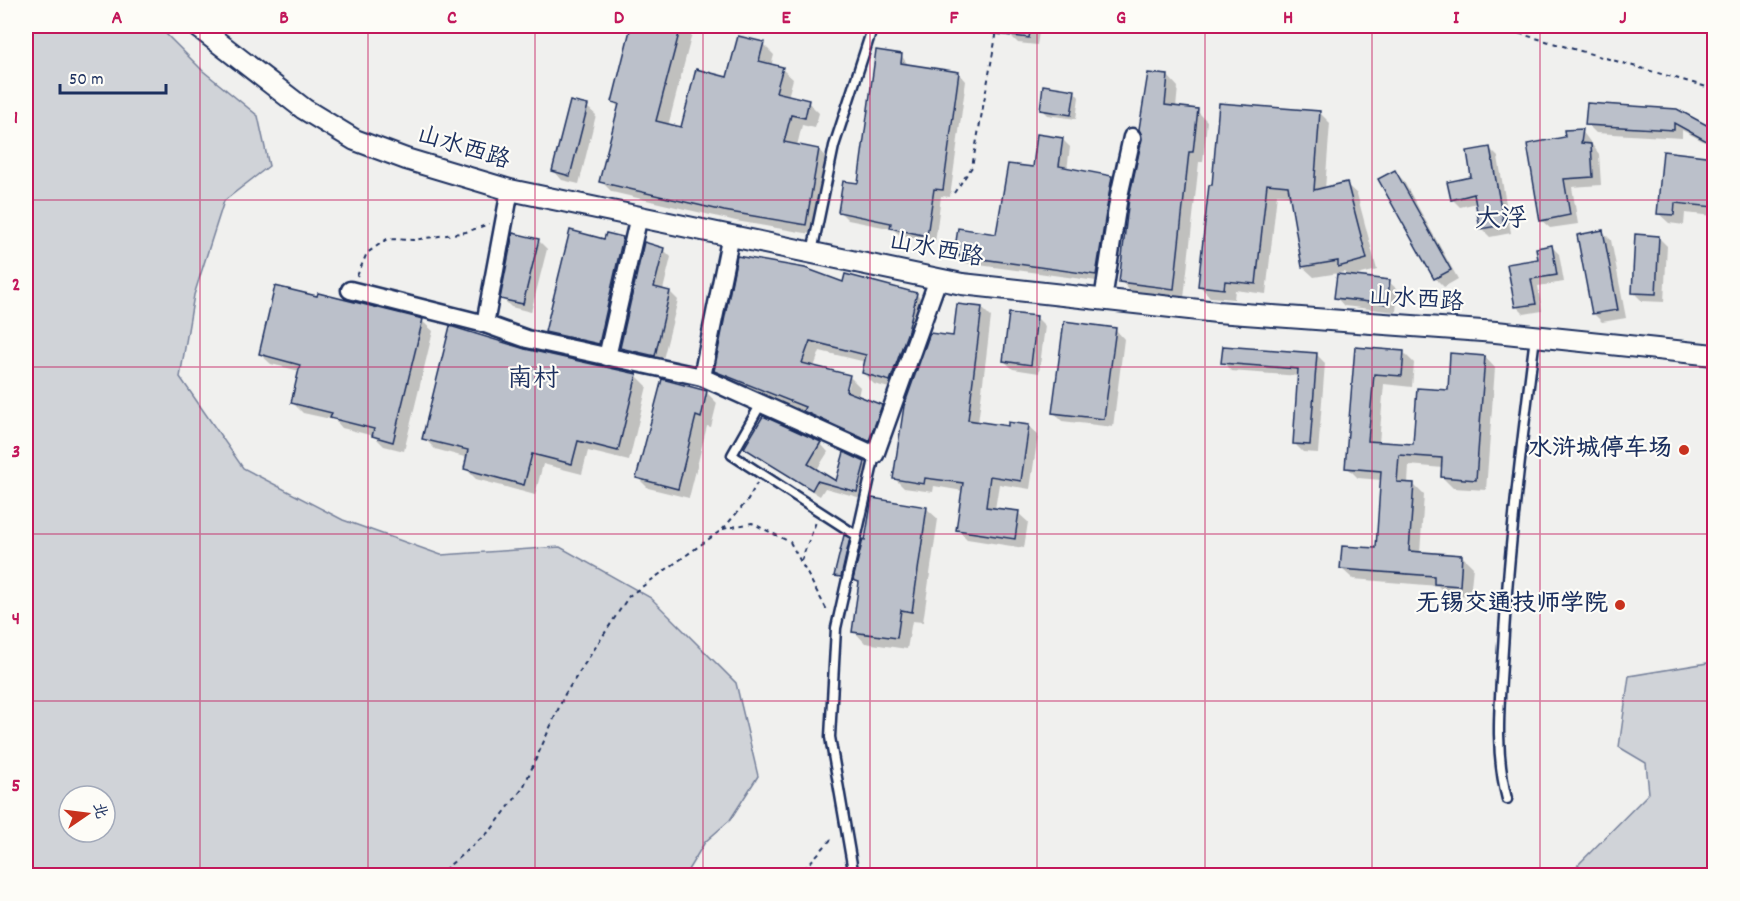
<svg xmlns="http://www.w3.org/2000/svg" width="1740" height="901" viewBox="0 0 1740 901" font-family="Dekko,'LXGW WenKai TC',sans-serif">
<style>
.green{fill:#d0d3d8;stroke:#76819b;stroke-width:1.5;fill-rule:evenodd}
.shadow{fill:#0003;fill-rule:evenodd}
.building{fill:#bbc0ca;stroke:#1b2f5e;stroke-width:1.5}
.lines{fill:none;stroke-linecap:round;stroke-linejoin:round}
.service-casing{stroke:#1b2f5e;stroke-width:13}
.minor-casing{stroke:#1b2f5e;stroke-width:21}
.tertiary-casing{stroke:#1b2f5e;stroke-width:24}
.path{stroke:#1b2f5e;stroke-width:2;stroke-dasharray:4.5 4.5;stroke-linecap:butt}
.service{stroke:#fdfcf7;stroke-width:8}
.minor{stroke:#fdfcf7;stroke-width:16}
.tertiary{stroke:#fdfcf7;stroke-width:20}
.grid{fill:none;stroke:#c2185b;stroke-width:1.5;stroke-opacity:0.55}
.poi-dot{fill:#c8321e;stroke:#fdfcf7;stroke-width:2}
.labels{text-anchor:middle;dominant-baseline:central;stroke-width:4.5;stroke-linejoin:round;paint-order:stroke}
.street-label{font-size:24px;fill:#1b2f5e;stroke:#fdfcf7}
.poi-label{font-size:24px;font-weight:bold;fill:#1b2f5e;stroke:#fdfcf7;text-anchor:end}
.neighbourhood-label{font-size:26px;fill:#1b2f5e;stroke:#fdfcf7}
.neatline{fill:none;stroke:#c2185b;stroke-width:2}
.grid-label{font-size:20px;text-anchor:middle;font-weight:bold;fill:#c2185b}
</style>
<rect width="100%" height="100%" fill="#f0f0ee"/>
<filter id="ink" filterUnits="userSpaceOnUse"><feTurbulence type="fractalNoise" baseFrequency=".0167" numOctaves="2"/><feDisplacementMap in="SourceGraphic" scale="12" xChannelSelector="R" yChannelSelector="G"/><feConvolveMatrix kernelMatrix="1 2 1 2 8 2 1 2 1" color-interpolation-filters="sRGB"/></filter>
<g filter="url(#ink)">
<g class="green">
<path d="M 26,26 L 158,26 L 203,71 L 258,116 L 269,166 L 224,201 L 194,295 L 180,377 L 243,468 L 343,520 L 441,555 L 560,547 L 651,598 L 736,683 L 758,776 L 730,820 L 705,842 L 685,875 L 26,875 ZM 69,796 L 105,796 L 105,832 L 69,832 Z"/>
<polygon points="1714,662 1714,875 1568,875 1649,793 1646,763 1619,747 1629,676"/>
</g>
<g class="shadow">
<polygon points="633,26 694,26 668,126 682,129 763,44 774,55 771,66 782,69 793,79 788,97 808,102 819,113 815,128 802,125 797,146 819,150 829,161 817,235 736,221 612,192 601,181 619,108 614,102"/>
<polygon points="1011,26 1040,26 1037,45 1018,43 1010,35"/>
<polygon points="901,55 909,66 959,73 966,81 950,197 941,196 935,243 900,235 893,229 848,220 840,212 860,185"/>
<polygon points="1168,76 1178,87 1176,108 1197,111 1207,121 1203,162 1199,162 1184,298 1131,292 1121,281"/>
<polygon points="1074,91 1079,97 1076,119 1047,115 1042,110"/>
<polygon points="587,107 596,115 579,184 562,180 554,171"/>
<polygon points="1677,111 1714,131 1714,147 1682,130 1682,138 1596,133 1587,124"/>
<polygon points="1319,112 1330,123 1325,189 1346,184 1357,194 1377,270 1350,277 1345,272 1314,277 1303,267 1291,195 1277,194 1266,294 1235,290 1234,299 1210,297 1200,286 1211,186"/>
<polygon points="1582,131 1599,154 1601,185 1572,187 1578,224 1550,228 1541,220 1566,138"/>
<polygon points="1062,139 1070,147 1067,170 1111,178 1119,186 1104,282 964,263 956,255 998,235 1034,169"/>
<polygon points="1490,149 1498,157 1511,233 1490,237 1482,229 1477,203 1460,207 1452,199 1473,178"/>
<polygon points="1664,153 1714,158 1714,216 1685,213 1684,225 1669,223 1658,213"/>
<polygon points="1395,172 1403,180 1458,279 1444,287 1435,278"/>
<polygon points="1603,232 1611,240 1626,318 1602,322 1593,313"/>
<polygon points="607,235 623,239 631,247 608,352 556,340 547,332"/>
<polygon points="1658,237 1667,246 1664,302 1642,301 1633,292"/>
<polygon points="538,240 547,249 531,312 511,307 502,298"/>
<polygon points="1552,247 1559,254 1564,282 1538,286 1542,311 1524,314 1516,306 1539,260"/>
<polygon points="663,249 671,257 663,290 670,292 678,300 662,363 629,356 621,348"/>
<polygon points="1389,282 1398,290 1396,312 1344,306 1336,297"/>
<path d="M 844,284 L 916,294 L 927,305 L 901,391 L 874,384 L 863,373 L 866,362 L 820,351 L 814,367 L 849,376 L 860,387 L 858,397 L 881,406 L 892,417 L 880,450 L 816,422 L 809,414 L 727,381 L 716,370 ZM 847,382 L 850,382 L 846,398 L 843,398 Z"/>
<polygon points="982,308 991,317 978,423 1009,427 1028,426 1038,435 1030,489 999,484 995,509 1018,513 1028,522 1024,548 967,539 958,530 963,491 934,486 933,492 904,488 895,479 955,338"/>
<polygon points="1036,317 1045,326 1039,373 1013,369 1004,361"/>
<polygon points="422,321 433,331 404,451 384,446 374,436 342,428 335,420 303,413 293,403 300,371 271,364 260,354"/>
<polygon points="1116,330 1124,339 1113,427 1062,421 1053,412"/>
<polygon points="1356,348 1403,352 1414,363 1412,387 1384,384 1379,443 1414,446 1449,392 1485,357 1495,368 1486,490 1453,488 1442,477 1443,468 1409,465 1408,484 1413,484 1424,495 1420,553 1462,556 1473,567 1470,596 1446,594 1438,586 1353,579 1342,569 1377,550 1382,480 1358,478 1347,467"/>
<polygon points="524,351 636,375 647,386 629,461 588,451 582,474 543,464 535,495 476,479 466,469 468,458 435,449 424,438"/>
<polygon points="1316,354 1325,363 1318,453 1303,452 1294,443 1299,376 1231,371 1223,362"/>
<polygon points="706,392 717,403 711,427 707,426 689,498 648,488 638,478"/>
<polygon points="764,418 821,444 828,452 816,471 836,484 864,463 872,471 865,499 825,488 820,496 754,455 746,447"/>
<polygon points="926,508 938,519 923,622 912,621 907,649 865,643 854,631 860,585 855,580"/>
<polygon points="849,540 854,545 846,582 836,575"/>
</g>
<g class="building">
<polygon points="631,26 681,26 656,121 681,127 696,69 727,77 738,36 764,42 759,61 783,67 776,92 809,100 805,118 791,115 784,142 819,149 806,225 724,211 599,182 619,104 612,102"/>
<polygon points="990,26 1031,26 1029,38 989,33"/>
<polygon points="876,50 902,54 901,63 959,72 943,190 934,189 927,236 890,228 891,223 838,212 843,181 858,183"/>
<polygon points="1148,73 1168,75 1165,105 1198,109 1193,152 1189,152 1174,289 1119,282 1129,198 1142,139 1139,129"/>
<polygon points="1043,85 1075,90 1071,115 1040,110"/>
<polygon points="570,101 588,105 570,176 552,171"/>
<polygon points="1219,103 1320,111 1314,190 1347,182 1367,259 1338,267 1338,261 1302,267 1288,186 1267,184 1256,284 1225,281 1224,289 1198,286 1209,185 1212,185"/>
<polygon points="1587,103 1677,109 1714,129 1714,145 1674,123 1674,130 1585,125"/>
<polygon points="1583,129 1581,143 1591,144 1593,177 1564,179 1570,215 1540,221 1527,144 1565,137 1564,130"/>
<polygon points="1037,134 1063,138 1059,166 1112,176 1096,275 954,255 958,228 996,234 1008,164 1033,167"/>
<polygon points="1490,147 1504,225 1480,229 1474,194 1451,200 1447,182 1471,177 1467,151"/>
<polygon points="1663,151 1714,157 1714,207 1675,203 1674,215 1657,214"/>
<polygon points="1395,170 1451,270 1434,279 1378,179"/>
<polygon points="570,230 604,239 606,233 623,237 599,344 545,332"/>
<polygon points="1603,230 1618,310 1592,314 1577,235"/>
<polygon points="513,233 539,239 523,304 500,299"/>
<polygon points="1635,234 1659,236 1656,294 1632,293"/>
<polygon points="644,242 664,248 654,287 670,291 655,356 620,348"/>
<polygon points="1552,245 1557,275 1531,279 1536,304 1515,307 1507,264 1538,259 1536,248"/>
<polygon points="737,256 805,268 843,282 845,274 917,293 908,331 890,381 862,373 866,355 810,341 802,363 850,375 846,391 882,405 869,441 803,411 805,407 714,371"/>
<polygon points="1337,274 1390,280 1387,304 1334,298"/>
<polygon points="275,286 317,296 318,293 423,319 393,442 372,436 374,429 330,418 332,413 291,403 300,365 259,354"/>
<polygon points="957,304 982,307 968,420 1008,426 1008,422 1029,425 1021,481 990,476 986,507 1019,511 1015,539 956,530 963,483 925,478 924,484 893,479 904,406 930,333 953,336"/>
<polygon points="1009,313 1037,316 1031,365 1003,361"/>
<polygon points="1064,321 1116,328 1104,419 1052,413"/>
<polygon points="450,326 525,349 637,374 618,451 578,441 572,464 532,454 524,485 464,469 468,450 422,439"/>
<polygon points="1223,346 1317,353 1310,445 1293,444 1298,369 1221,363"/>
<polygon points="1355,347 1404,351 1402,376 1374,374 1368,441 1413,444 1417,388 1448,390 1450,353 1485,356 1476,480 1441,477 1442,458 1399,455 1397,482 1414,483 1409,551 1462,555 1460,586 1434,584 1434,576 1340,569 1342,546 1376,548 1381,471 1345,468"/>
<polygon points="662,379 707,391 701,418 696,416 678,489 636,478"/>
<polygon points="763,416 821,442 808,464 836,481 844,452 865,462 857,492 817,481 812,490 744,448"/>
<polygon points="872,498 927,507 912,612 901,610 897,638 852,632 859,582 853,580 863,539 865,540"/>
<polygon points="844,535 850,538 841,577 834,576"/>
</g>
<g class="lines">
<g class="service-casing">
<g id="service">
<polyline points="812,252 834,146 873,26"/>
<polyline points="762,402 732,455 856,535"/>
<path d="M 1507,799 C 1494,750 1500,699 1503,649 C 1509,545 1522,441 1535,337"/>
<polyline points="854,876 830,737 836,628 875,455"/>
</g>
</g>
<g class="minor-casing">
<g id="minor">
<polyline points="350,290 485,324 527,339 702,377 731,235"/>
<polyline points="1103,300 1119,196 1132,137"/>
<polyline points="485,324 510,190"/>
<polyline points="607,357 639,216"/>
<polyline points="702,377 875,455 938,279"/>
</g>
</g>
<g class="tertiary-casing">
<polyline id="tertiary" points="197,26 304,109 355,140 406,159 510,190 962,284 1217,312 1496,332 1714,355"/>
</g>
<g class="path">
<polyline points="1493,26 1714,89"/>
<polyline points="954,193 972,167 996,36 991,26"/>
<polyline points="357,276 367,253 387,239 413,240 466,232 489,224"/>
<polyline points="723,529 748,500 757,483"/>
<polyline points="801,561 816,522"/>
<polyline points="437,876 491,830 523,788 565,694 629,596 723,529 752,523 790,542 828,612"/>
<polyline points="798,876 834,836"/>
</g>
<use href="#service" class="service"/>
<use href="#minor" class="minor"/>
<use href="#tertiary" class="tertiary"/>
</g>
</g>
<path class="grid" d="M 200,26 L 200,876M 368,26 L 368,876M 535,26 L 535,876M 703,26 L 703,876M 870,26 L 870,876M 1037,26 L 1037,876M 1205,26 L 1205,876M 1372,26 L 1372,876M 1540,26 L 1540,876M 26,200 L 1714,200M 26,367 L 1714,367M 26,534 L 1714,534M 26,701 L 1714,701"/>
<g class="poi-dot">
<circle cx="1684" cy="450" r="6"/>
<circle cx="1620" cy="605" r="6"/>
</g>
<g class="labels">
<g class="street-label">
<text transform="translate(463 149) rotate(17)">山水西路</text>
<text transform="translate(936 251) rotate(11)">山水西路</text>
<text transform="translate(1416 301) rotate(4)">山水西路</text>
</g>
<g class="poi-label">
<text x="1672" y="450">水浒城停车场</text>
<text x="1608" y="605">无锡交通技师学院</text>
</g>
<g class="neighbourhood-label">
<text x="1501" y="220">大浮</text>
<text x="533" y="380">南村</text>
</g>
</g>
<rect width="1740" height="901" fill="none" stroke="#fdfcf7" stroke-width="66"/>
<g transform="translate(87 814) rotate(76)"><circle r="28" fill="#fdfcf7" stroke="#a3aaba" stroke-width="1.5"/>
<path d="M0-4.5L10 22L0 15L-10 22Z" fill="#c8321e"/>
<text y="-9" font-size="16" font-weight="bold" text-anchor="middle" fill="#1b2f5e">北</text>
</g>
<path d="M60 84v9h106v-9" fill="none" stroke="#1b2f5e" stroke-width="3"/>
<text x="69" y="84" font-size="18" fill="#1b2f5e" stroke="#fdfcf7" stroke-width="4.5" paint-order="stroke">50 m</text>
<rect x="33" y="33" width="1674" height="835" class="neatline"/>
<g class="grid-label">
<text x="117" y="23">A</text>
<text x="284" y="23">B</text>
<text x="452" y="23">C</text>
<text x="619" y="23">D</text>
<text x="786" y="23">E</text>
<text x="954" y="23">F</text>
<text x="1121" y="23">G</text>
<text x="1288" y="23">H</text>
<text x="1456" y="23">I</text>
<text x="1623" y="23">J</text>
<text x="16" y="123">1</text>
<text x="16" y="290">2</text>
<text x="16" y="457">3</text>
<text x="16" y="624">4</text>
<text x="16" y="791">5</text>
</g>
</svg>
